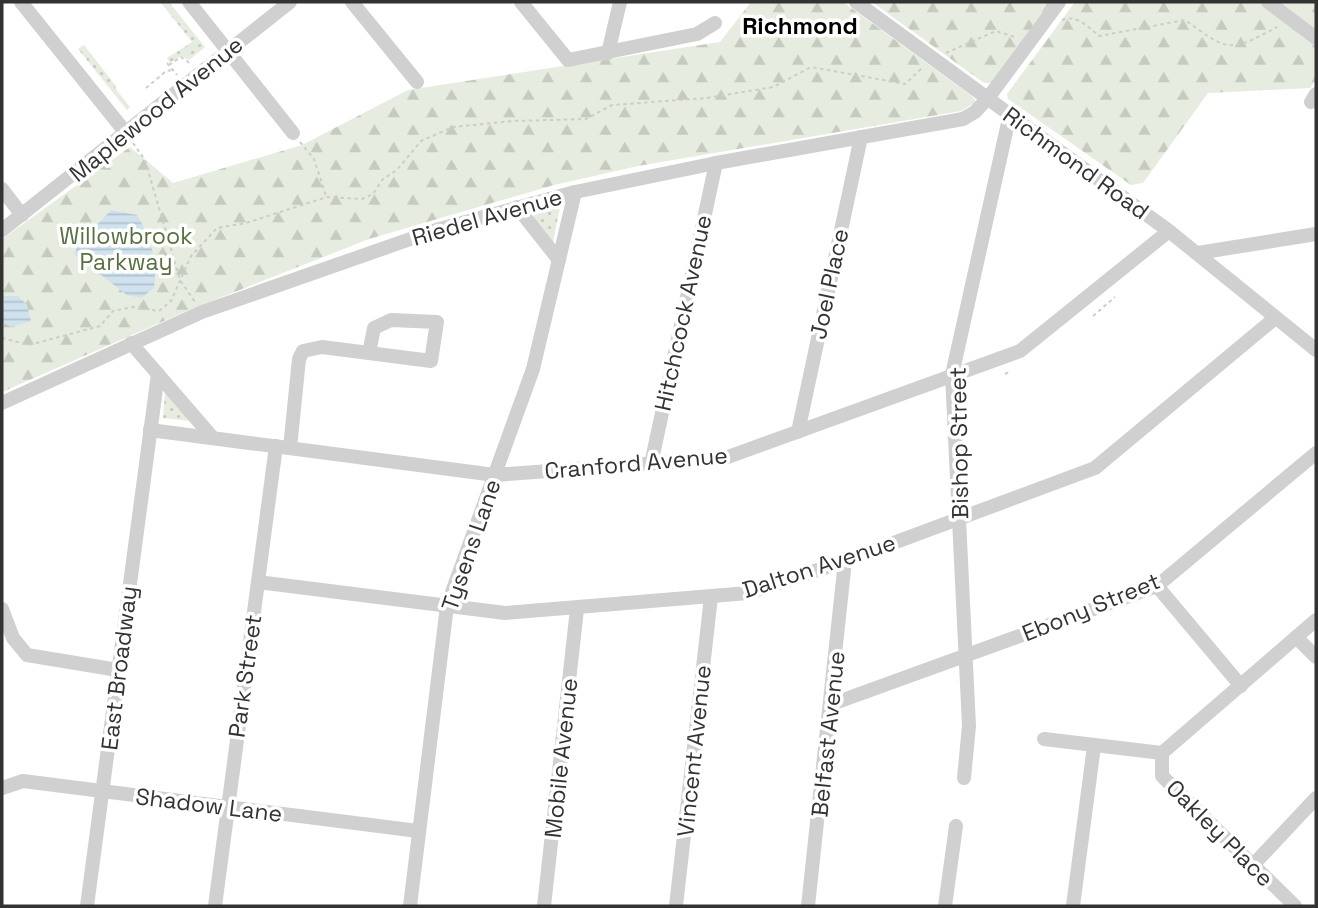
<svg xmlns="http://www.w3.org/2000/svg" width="1318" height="908" viewBox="0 0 1318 908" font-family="'Space Grotesk',sans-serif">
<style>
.grass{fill:url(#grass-dots)}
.forest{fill:url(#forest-firs)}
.water{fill:url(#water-rules)}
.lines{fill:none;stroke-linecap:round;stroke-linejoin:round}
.path{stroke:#cdcdcd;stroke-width:2;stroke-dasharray:3.5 3.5;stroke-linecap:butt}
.minor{stroke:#d0d0d0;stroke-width:14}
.labels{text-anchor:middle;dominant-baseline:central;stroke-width:7;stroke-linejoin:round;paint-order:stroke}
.street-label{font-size:23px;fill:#333;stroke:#fff}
.park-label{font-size:23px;fill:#56703f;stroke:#fff}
.neighbourhood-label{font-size:24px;font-weight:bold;fill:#000;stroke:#fff}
</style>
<defs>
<pattern id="grass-dots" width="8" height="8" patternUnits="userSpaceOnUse" patternTransform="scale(1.75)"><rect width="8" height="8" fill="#e6ecdf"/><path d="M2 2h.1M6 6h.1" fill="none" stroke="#c6cbc0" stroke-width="1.8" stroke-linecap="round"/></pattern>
<pattern id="forest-firs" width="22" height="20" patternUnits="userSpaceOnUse" patternTransform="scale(1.75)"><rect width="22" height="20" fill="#e6ecdf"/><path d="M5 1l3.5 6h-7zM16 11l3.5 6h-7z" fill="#c6cbc0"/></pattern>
<pattern id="water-rules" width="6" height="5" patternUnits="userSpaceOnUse" patternTransform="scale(1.75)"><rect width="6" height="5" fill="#cfe2ee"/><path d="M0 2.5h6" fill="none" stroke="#b2c2cd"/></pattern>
</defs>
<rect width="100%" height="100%" fill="#fff"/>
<g class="grass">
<polygon points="169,2 205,47 189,60 181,56 170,63 167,58 192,42 161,3"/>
<polygon points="84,45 116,86 115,88 130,107 127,110 78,49"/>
<polygon points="558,206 560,207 553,242 529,214"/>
<polygon points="165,392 191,421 163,418"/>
</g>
<g class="forest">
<polygon points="751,2 843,2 972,96 976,102 961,111 638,166 554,185 369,239 189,310 2,392 2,239 130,147 173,183 302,145 408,90 720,42"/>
<polygon points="872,2 1051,2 991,83 984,83"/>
<polygon points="1075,2 1262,2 1316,43 1316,80 1310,88 1208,93 1143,183 1131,185 1008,99 1007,94"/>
<polygon points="1276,2 1316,2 1316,30"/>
</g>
<g class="water">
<path d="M 111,210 L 137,215 C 151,240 158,260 154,288 L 141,298 L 127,295 L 74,254 L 84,233 L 96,226 Z"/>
<polygon points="4,296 18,296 27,305 31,321 11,327 2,322"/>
</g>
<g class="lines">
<g class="path">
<path d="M 1062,20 C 1077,14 1088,27 1099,36 L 1185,20 C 1230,52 1228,53 1277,27"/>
<polyline points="946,53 996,31 1015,37"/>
<polyline points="167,63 177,75"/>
<polyline points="169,65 181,57 191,64"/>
<polyline points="146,88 166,71 174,70"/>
<polyline points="300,142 314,159 326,196"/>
<polyline points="133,143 145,160 180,280 195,302"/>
<polyline points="1093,316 1115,297"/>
<polyline points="2,338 29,345 100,326 113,311 133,307 159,311 171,301 191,256 217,228 246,223 327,197 362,199 373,194 383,179 397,170 421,141 453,127 513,121 586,119 612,105 707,98 773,87 811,67 905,84 922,68"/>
<polyline points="1005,374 1011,371"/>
</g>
<g class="minor">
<polyline points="21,2 126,133"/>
<polyline points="189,2 293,133"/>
<polyline points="352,2 417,82"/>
<polyline points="521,2 568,60 697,34 715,23"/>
<polyline points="856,2 1169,231 1316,350"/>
<polyline points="1268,2 1316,38"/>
<polyline points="608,53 620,2"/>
<polyline points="1311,102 1316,94"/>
<polyline points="2,189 22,215"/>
<polyline points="517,207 559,260"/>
<polyline points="2,230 290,2"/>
<polyline points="1198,253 1316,234"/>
<polygon points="391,320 437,322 431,361 369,353 374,328"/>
<polyline points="131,343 213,438"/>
<polyline points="2,403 202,312 436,230 575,192 716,163 963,119 975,112 988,98 1059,2"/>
<polyline points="150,430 495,475 725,458 1020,351 1169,231"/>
<polyline points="798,432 861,137"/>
<polyline points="290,448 299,359 303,351 322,347 369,353"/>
<polyline points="651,464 716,163"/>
<polyline points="258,582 505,613 748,593 845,561 1095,468 1274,319"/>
<polyline points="1157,586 1241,686"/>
<polyline points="2,609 13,638 27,655 118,670"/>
<polyline points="1296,637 1316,657"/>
<polyline points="832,704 1157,586 1316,453"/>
<polyline points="1044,739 1162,753 1316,620"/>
<polyline points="1162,753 1162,776 1295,906"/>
<polyline points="964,778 969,726 952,375 1010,114"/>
<polyline points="2,788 23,781 418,831"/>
<polyline points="1253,865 1316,798"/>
<polyline points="87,906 158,374"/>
<polyline points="215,906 276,446"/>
<polyline points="410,906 447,606 533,369 575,192"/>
<polyline points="544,906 577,609"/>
<polyline points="676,906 711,597"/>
<polyline points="808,906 845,561"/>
<polyline points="945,906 956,826"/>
<polyline points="1073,906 1094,746"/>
</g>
</g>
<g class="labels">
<g class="street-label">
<text transform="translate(156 109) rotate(-39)">Maplewood Avenue</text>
<text transform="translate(1076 163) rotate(36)">Richmond Road</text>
<text transform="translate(487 217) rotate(-16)">Riedel Avenue</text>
<text transform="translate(829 284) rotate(-78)">Joel Place</text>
<text transform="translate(683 313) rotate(-78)">Hitchcock Avenue</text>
<text transform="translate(959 443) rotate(-91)">Bishop Street</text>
<text transform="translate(636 463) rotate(-5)">Cranford Avenue</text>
<text transform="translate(471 545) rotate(-71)">Tysens Lane</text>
<text transform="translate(819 566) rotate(-18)">Dalton Avenue</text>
<text transform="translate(1091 607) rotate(-22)">Ebony Street</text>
<text transform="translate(119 668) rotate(-83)">East Broadway</text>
<text transform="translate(245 676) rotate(-82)">Park Street</text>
<text transform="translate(828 734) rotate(-84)">Belfast Avenue</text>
<text transform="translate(694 751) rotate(-84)">Vincent Avenue</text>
<text transform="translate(561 758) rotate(-84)">Mobile Avenue</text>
<text transform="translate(209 805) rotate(7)">Shadow Lane</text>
<text transform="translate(1220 833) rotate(45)">Oakley Place</text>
</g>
<g class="park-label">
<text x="126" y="236">Willowbrook<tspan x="126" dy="26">Parkway</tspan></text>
</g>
<g class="neighbourhood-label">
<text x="800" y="25">Richmond</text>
</g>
</g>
<rect width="1318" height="908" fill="none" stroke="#333333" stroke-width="7"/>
</svg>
